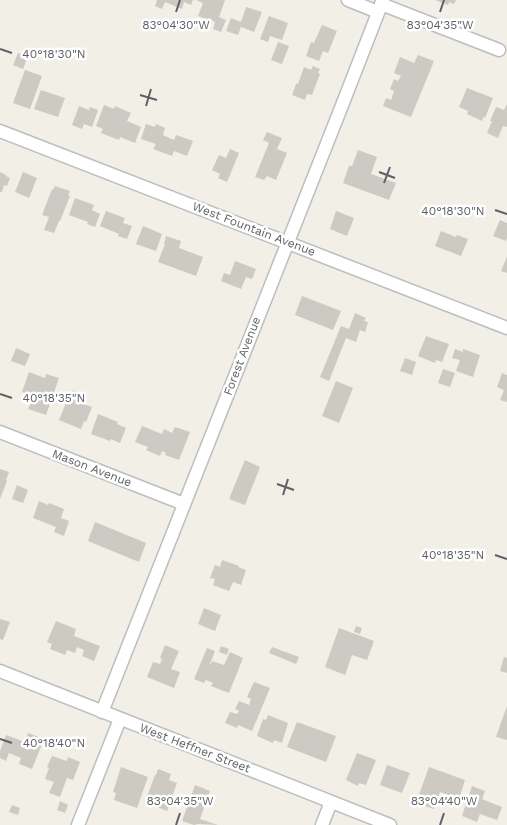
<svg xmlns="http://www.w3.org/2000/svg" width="507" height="825" viewBox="0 0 507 825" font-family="'Work Sans',sans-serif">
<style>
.building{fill:#cccac2}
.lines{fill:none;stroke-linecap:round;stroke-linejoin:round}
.minor-casing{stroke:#babdc2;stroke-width:15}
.minor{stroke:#fff;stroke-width:12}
.ticks{fill:none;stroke:#5d6167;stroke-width:2}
.labels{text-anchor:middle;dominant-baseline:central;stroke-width:5;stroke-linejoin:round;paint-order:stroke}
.street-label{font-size:12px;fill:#5d6167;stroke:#fff}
.ticks-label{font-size:12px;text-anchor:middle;fill:#5d6167;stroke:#fff;stroke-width:5;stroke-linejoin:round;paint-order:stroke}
</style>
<rect width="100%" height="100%" fill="#f1efe6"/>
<g class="building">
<polygon points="157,0 193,0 191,5 184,2 182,9 165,2 162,9 155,6"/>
<polygon points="196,0 225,0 219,17 226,20 221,32 213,29 215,22 198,16 203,3"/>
<polygon points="435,0 456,0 454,4 449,2 448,5"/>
<polygon points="246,7 262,12 254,32 241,27 238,35 226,31 231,18 241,22"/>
<polygon points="269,16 288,23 282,40 270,36 268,42 260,39"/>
<polygon points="322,25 337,31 328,53 323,51 319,61 306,56 311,42 314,43"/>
<polygon points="278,42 289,46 282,64 271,60"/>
<polygon points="18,53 28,56 23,69 13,65"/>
<polygon points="418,55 434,61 411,117 383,106 386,98 391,100 394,91 390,89 394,79 398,81 401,76 394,73 400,57 414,63"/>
<polygon points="313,66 320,69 318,73 320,74 312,95 307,94 305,100 292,95 296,84 298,84 304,67 311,70"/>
<polygon points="25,70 42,76 30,109 13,103"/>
<polygon points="467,88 493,98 485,118 483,117 482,121 467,114 468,111 459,107"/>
<polygon points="41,90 65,98 58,117 34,109"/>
<polygon points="507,104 507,127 503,126 498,138 487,133 492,121 490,121 496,107 504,110"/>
<polygon points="104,105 114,109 115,106 131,113 127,121 141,127 135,143 120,137 119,140 101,133 103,129 96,126"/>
<polygon points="79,106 89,110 90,107 98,110 92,127 84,124 82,129 72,125"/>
<polygon points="146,124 155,127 156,124 165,128 163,135 174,140 176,135 193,141 187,156 174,151 172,156 153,149 156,144 141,139"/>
<polygon points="267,132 282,138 277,149 287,153 276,180 267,176 264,180 255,177 269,143 263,140"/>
<polygon points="230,149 239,153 227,182 218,178 220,174 212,170 219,155 226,158"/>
<polygon points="358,150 377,157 371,174 396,183 389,200 343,183 349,166 352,166"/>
<polygon points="0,172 6,175 6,176 10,178 7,186 4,185 2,192 0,192"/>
<polygon points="23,172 37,178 29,198 15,192"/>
<polygon points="55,186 70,191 68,195 70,196 60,221 59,221 54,233 44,230 49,217 42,215 52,189 53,190"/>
<polygon points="75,198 94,205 92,210 100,214 95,227 87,224 88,222 69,215"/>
<polygon points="106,211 125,218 123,223 132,226 127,239 118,236 119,234 100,226"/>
<polygon points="336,211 354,218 347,236 330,229"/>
<polygon points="500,220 507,223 507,238 506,241 493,236"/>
<polygon points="143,226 162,234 156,251 136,244"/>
<polygon points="441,231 456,237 457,235 468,239 461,256 435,246"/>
<polygon points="166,236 181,241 179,248 203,257 196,276 158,262 165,244 164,244"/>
<polygon points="507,257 507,273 501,271"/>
<polygon points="235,261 256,269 252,279 246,277 241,289 221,281 224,273 230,275"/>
<polygon points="302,296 341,311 333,330 295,315"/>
<polygon points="355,313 366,318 364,321 368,322 365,332 360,330 356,342 346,338 329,381 320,377 341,326 349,329"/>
<polygon points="426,336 449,344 442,362 436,360 435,363 418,356"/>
<polygon points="16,348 30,354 25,366 11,361"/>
<polygon points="455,349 463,352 463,349 480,355 473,377 456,371 460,360 452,358"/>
<polygon points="405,358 416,362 412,375 400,371"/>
<polygon points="443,369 455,373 450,387 438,383"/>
<polygon points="29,372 45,378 46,374 59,378 46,415 28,409 34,396 22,392"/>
<polygon points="502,373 507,375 507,402 500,400 504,390 497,387"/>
<polygon points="336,381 353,388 339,423 322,416"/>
<polygon points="73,390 85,395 81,403 92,407 86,422 84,421 81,429 59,420 68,398 70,398"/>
<polygon points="98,414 118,422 117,424 126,428 120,443 111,439 110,441 91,434"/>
<polygon points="142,426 162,434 164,429 172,433 175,427 190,432 179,460 165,455 166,453 162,451 160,456 146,450 148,447 135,442"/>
<polygon points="245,460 260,467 245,505 229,499"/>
<polygon points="0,469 9,472 6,480 7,481 0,499"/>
<polygon points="17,485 28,490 23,503 12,499"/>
<polygon points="39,501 48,505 49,503 64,509 61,518 69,521 64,536 54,532 56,527 33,518"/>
<polygon points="95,522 146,543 139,562 88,541"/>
<polygon points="222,560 239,566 238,567 246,570 241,585 233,582 229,591 213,585 215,579 210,578 215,565 220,567"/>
<polygon points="204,608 221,615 215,631 198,624"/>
<polygon points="0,619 10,622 3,640 0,639"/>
<polygon points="56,621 76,629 74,636 100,646 94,661 82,656 84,650 77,647 75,653 67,650 65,655 50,649 52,644 47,642"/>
<polygon points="356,626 362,628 360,634 354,632"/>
<polygon points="339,628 374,641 367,660 352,655 345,675 325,667"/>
<polygon points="165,645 179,651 171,669 180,672 174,688 147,677 153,662 160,664 162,659 160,658"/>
<polygon points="221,646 229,649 227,655 219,652"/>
<polygon points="272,647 299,657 296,664 269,653"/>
<polygon points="207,648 215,651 210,664 211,664 212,661 224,665 230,652 243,658 229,693 211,686 213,683 206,680 204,683 194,679"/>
<polygon points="504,657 507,658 507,673 500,671"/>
<polygon points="254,682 270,688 252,731 238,725 237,728 225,723 230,712 237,714 239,711 235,709 239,701 249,705 251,699 247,697"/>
<polygon points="507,706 507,740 496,737"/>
<polygon points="268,715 288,723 282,743 274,740 273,743 257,736 263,719 266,720"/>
<polygon points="297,722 336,736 326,762 287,747"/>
<polygon points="28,733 44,739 32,769 19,764 21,758 9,753 6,761 0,758 0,751 6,735 25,742"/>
<polygon points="357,753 376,760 366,785 359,783 358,786 346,780"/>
<polygon points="52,756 67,761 68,757 80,762 73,780 67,778 60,797 49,793 54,782 45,779 49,768 47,767"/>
<polygon points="387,765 410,773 402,793 380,785"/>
<polygon points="121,767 148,777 137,808 114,800 116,793 113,792"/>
<polygon points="429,767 465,780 459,799 440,792 434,809 416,803"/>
<polygon points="158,769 171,774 169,780 177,783 167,811 145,802 155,775 156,775"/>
<polygon points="195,785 210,791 200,819 218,825 198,824 194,825 182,821"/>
<polygon points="472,786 485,791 482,799 502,807 497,820 480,814 477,822 462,816"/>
<polygon points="60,801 68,805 65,813 57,810"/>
<polygon points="12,805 20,808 18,815 9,812"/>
</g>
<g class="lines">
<g class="minor-casing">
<g id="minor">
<polyline points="348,0 378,12"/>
<polyline points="381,4 499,50"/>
<polyline points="0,131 507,328"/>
<polyline points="0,432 184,504"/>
<polyline points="0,671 390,825"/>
<polyline points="102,712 341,108 383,0"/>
<polyline points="78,825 120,719"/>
<polyline points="322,825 331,802"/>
</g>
</g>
<use href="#minor" class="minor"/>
</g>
<path class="ticks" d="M 176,12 L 180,0M 440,12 L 444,0M 0,49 L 12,53M 140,95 L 157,100M 146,106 L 151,89M 379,172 L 395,178M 384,183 L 390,167M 495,210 L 507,214M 0,394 L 12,398M 277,484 L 294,490M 283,495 L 288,479M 495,555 L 507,559M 0,739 L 12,743M 176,825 L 180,813M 440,825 L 444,813"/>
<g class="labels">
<g class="street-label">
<text transform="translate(254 229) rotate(21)">West Fountain Avenue</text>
<text transform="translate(242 356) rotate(-69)">Forest Avenue</text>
<text transform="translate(92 468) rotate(21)">Mason Avenue</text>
<text transform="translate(195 748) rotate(21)">West Heffner Street</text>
</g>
</g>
<g class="ticks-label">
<text x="176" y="29">83°04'30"W</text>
<text x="440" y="29">83°04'35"W</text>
<text x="54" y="58">40°18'30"N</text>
<text x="453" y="215">40°18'30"N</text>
<text x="54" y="402">40°18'35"N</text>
<text x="453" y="559">40°18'35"N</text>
<text x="54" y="747">40°18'40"N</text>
<text x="180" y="805">83°04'35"W</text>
<text x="444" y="805">83°04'40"W</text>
</g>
</svg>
